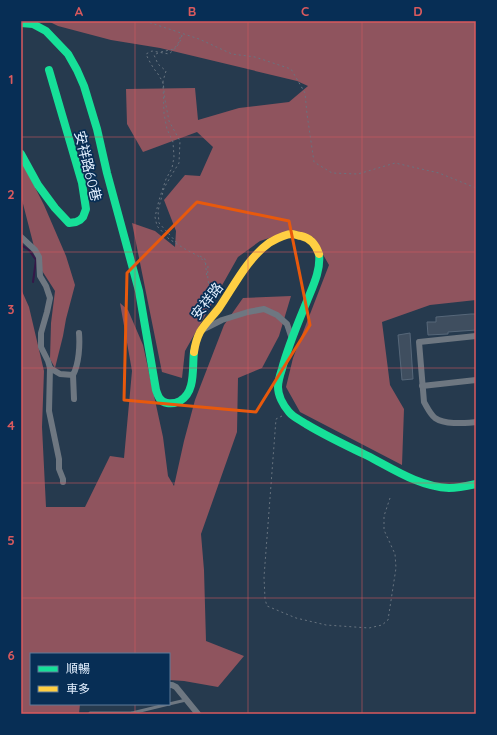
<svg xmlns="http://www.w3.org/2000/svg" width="497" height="735" viewBox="0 0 497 735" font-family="Quicksand,'Noto Sans TC',sans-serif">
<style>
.forest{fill:#8f545e}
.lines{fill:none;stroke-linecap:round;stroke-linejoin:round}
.stream{stroke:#351848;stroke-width:2}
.building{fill:#3f4e5f;stroke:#566779}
.path{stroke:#687480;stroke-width:1;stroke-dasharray:2 3;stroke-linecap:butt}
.lane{stroke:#6e7781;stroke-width:3}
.street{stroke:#6e7781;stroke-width:6}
.fast{stroke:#16e098;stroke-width:8}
.slow{stroke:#ffcf43;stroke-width:8}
.marked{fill:none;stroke:#e8590c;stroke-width:3;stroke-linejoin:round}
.grid{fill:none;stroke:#d95a5e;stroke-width:1;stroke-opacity:0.55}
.labels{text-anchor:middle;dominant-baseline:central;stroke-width:3.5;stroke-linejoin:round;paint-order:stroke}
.street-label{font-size:14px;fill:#e2effe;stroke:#072e55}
.neatline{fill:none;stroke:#d95a5e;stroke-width:1.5}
.grid-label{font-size:13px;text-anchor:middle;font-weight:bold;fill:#d95a5e}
</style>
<rect width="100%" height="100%" fill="#263a4e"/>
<g class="forest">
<polygon points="48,21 476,21 476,300 430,305 382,322 390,385 404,409 402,465 300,412 286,387 293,358 329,265 313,237 294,230 260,241 238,257 185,351 182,378 162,372 132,223 155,231 175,247 176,231 164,200 185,175 200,176 213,147 197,132 143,152 127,124 126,89 195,88 198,120 239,108 289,102 308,86 297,81 160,48 111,40 58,26"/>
<polygon points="21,160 44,205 66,256 75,285 66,319 63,336 55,368 50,359 51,323 55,291 39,266 21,196"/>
<polygon points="21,289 29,307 44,371 42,427 46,507 85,507 110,456 124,458 132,371 120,303 128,310 143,345 163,437 168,476 174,486 184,441 195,400 224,325 243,298 291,296 279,336 262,368 238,378 237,432 201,534 204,570 206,641 244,656 218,687 184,681 169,680 169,654 31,654 31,704 80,704 79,714 21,714"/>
</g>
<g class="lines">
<polyline class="stream" points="21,245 29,250 36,260 33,282"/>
</g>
<g class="building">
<polygon points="471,314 476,314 476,330 448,332 448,334 428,335 427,322 436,322 436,317"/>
<polygon points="410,333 413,379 402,380 398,335"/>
</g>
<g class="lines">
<g class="path">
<polyline points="145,21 199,39 232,54 255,57 291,69 305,93 307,114 314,162 332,173 358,174 395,163 439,173 476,188"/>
<path d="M 182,35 C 180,44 176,48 169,54 L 152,51 L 146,54 C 149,61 153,68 158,74 C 160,77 161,79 163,83 L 164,114 L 167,129 L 173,142 L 174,157 L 172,168 L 166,179 L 159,200 L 155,217 L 157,226 L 169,239 L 185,249 L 200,257 L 208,266 C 207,282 208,284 216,298"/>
<polyline points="161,52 174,49 179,42 181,34"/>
<polyline points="158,53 154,55 158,64 166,71 163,81 165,100 169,121 180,141 179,163 171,176 164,188 158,211 159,223 178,244"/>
<polyline points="200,256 205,259 207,278"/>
<polyline points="209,283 212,291"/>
<polyline points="282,416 276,419 264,577 265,599 267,606 296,618 326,625 369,628 382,625 388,620 396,568 395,554 384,530 384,516 390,498"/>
</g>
<g class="lane">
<polyline points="169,704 186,700"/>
<polyline points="90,713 132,713 133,714"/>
<polyline points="132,713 169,704"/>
</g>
<g class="street">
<path d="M 21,237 L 35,250 L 39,257 L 40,276 L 46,286 L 50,298 L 47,312 L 41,333 L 41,347 L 48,361 L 50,368 L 60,374 L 73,375 C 79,364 80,345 79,333"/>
<polyline points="202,330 222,320 248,312 264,309 277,315 287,324 292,339"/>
<path d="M 476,336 L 419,342 L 424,402 C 427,407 430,414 435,418 C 445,425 464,423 476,422"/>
<polyline points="50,368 49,411 59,459 59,469 63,479 63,482"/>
<polyline points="73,375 74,399"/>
<polyline points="422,386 476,380"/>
<polyline points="169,685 172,685 176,687 198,714"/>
</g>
<g class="fast">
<path d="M 21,23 L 33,24 L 46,31 L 68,54 L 77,70 L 84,86 L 97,129 L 107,173 L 139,291 L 156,390 C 158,396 160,402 167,403 C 172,404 176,403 180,401 C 196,392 192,368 194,352"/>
<polyline points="21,154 38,185 55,208 69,223 76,222 80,220 83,217 86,209 82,183 49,70"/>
<path d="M 319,254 C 321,270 313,286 307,301 C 298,323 288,346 282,369 C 280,375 278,381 278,387 C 278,395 283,405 289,412 C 293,417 300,420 306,424 C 326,436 347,446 368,456 C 393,469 420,487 449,488 C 458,488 467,486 476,484"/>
</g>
<path class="slow" d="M 194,352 C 195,345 197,338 200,332 C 205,323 213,316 219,308 C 234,286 247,259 269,243 C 276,239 284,234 292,234 C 295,234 298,236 301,236 C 311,238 316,245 319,254"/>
</g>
<path class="marked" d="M 197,202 L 289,221 L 310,325 L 256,412 L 124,400 L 127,273 Z"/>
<path class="grid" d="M 135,21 L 135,654M 248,21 L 248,714M 362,21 L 362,714M 21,137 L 476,137M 21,252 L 476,252M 21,368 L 476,368M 21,483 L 476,483M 21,598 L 476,598M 135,704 L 135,714"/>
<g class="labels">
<g class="street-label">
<text transform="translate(88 166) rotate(76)">安祥路60巷</text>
<text transform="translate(207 301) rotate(-53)">安祥路</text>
</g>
</g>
<rect width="497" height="735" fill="none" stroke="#072e55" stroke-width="44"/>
<rect x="30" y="653" width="140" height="52" fill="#072e55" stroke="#5f7b99"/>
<rect x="38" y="666" width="20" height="6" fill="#16e098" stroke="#5f7b99"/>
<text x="66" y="673" font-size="12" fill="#e2effe">順暢</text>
<rect x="38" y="686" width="20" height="6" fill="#ffcf43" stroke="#5f7b99"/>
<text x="66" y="693" font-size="12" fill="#e2effe">車多</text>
<rect x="22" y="22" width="453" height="691" class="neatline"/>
<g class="grid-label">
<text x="79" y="16">A</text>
<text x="192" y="16">B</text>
<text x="305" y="16">C</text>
<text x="418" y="16">D</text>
<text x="11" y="84">1</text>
<text x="11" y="199">2</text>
<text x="11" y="314">3</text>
<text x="11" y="430">4</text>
<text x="11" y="545">5</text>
<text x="11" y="660">6</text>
</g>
</svg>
